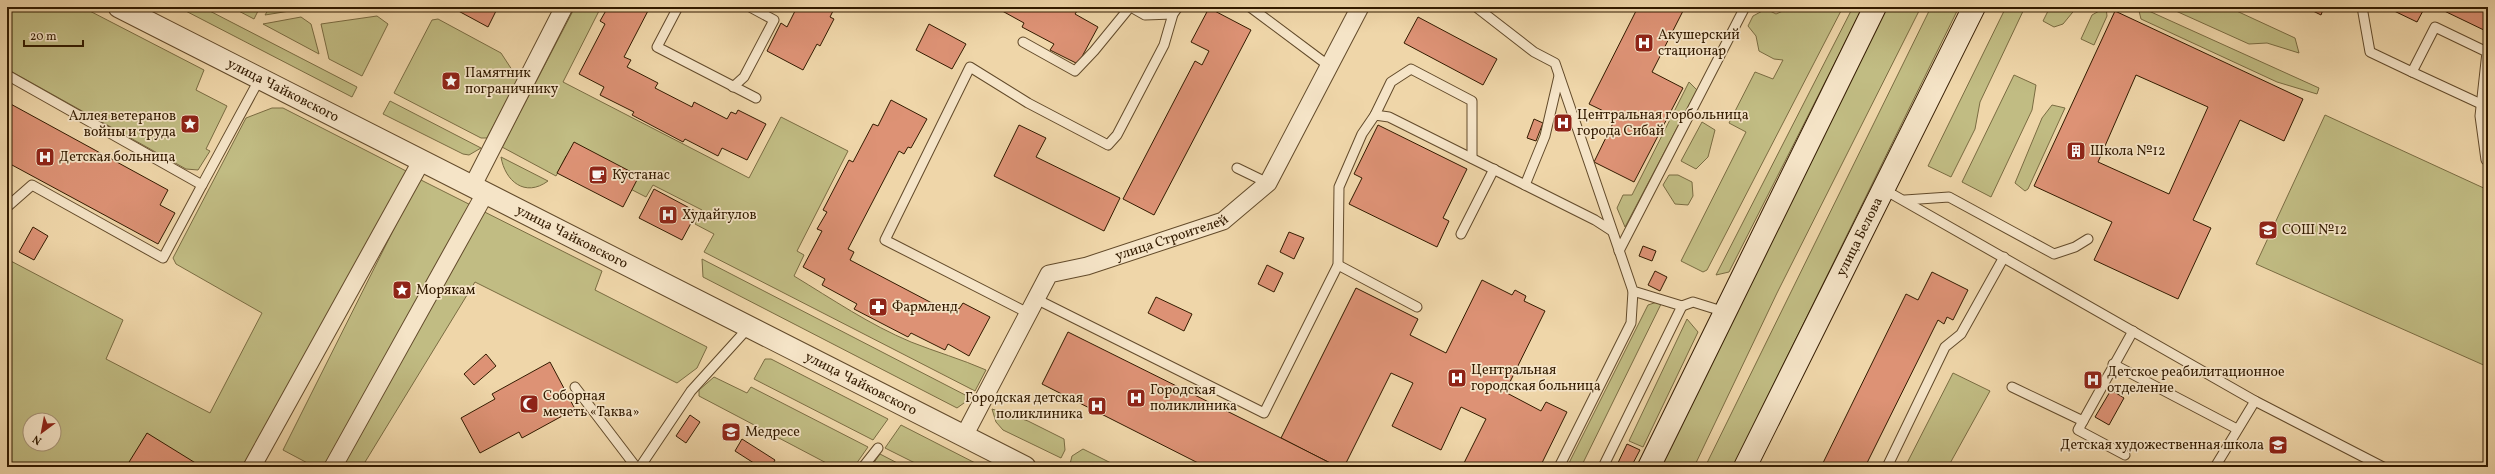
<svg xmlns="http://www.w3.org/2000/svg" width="2495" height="474" viewBox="0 0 2495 474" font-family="Vollkorn,serif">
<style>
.green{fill:#c1bc83;stroke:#7a6c42;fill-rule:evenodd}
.building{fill:#dd9275;stroke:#331b00;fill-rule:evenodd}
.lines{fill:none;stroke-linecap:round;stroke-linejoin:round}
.service-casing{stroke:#624a2a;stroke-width:11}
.minor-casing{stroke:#624a2a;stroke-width:19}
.tertiary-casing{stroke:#624a2a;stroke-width:23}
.secondary-casing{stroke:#331b00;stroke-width:24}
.service{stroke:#f5e4c7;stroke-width:9}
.minor{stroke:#f5e4c7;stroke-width:17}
.tertiary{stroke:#f5e4c7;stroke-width:21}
.secondary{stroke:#f5e4c7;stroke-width:22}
.labels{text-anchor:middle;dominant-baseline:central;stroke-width:3.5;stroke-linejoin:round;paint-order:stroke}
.poi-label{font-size:14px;fill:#331b00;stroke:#f5e4c7;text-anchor:start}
.street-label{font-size:14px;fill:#331b00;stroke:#f5e4c7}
</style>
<rect width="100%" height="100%" fill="#efd6a9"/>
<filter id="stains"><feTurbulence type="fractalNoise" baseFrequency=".005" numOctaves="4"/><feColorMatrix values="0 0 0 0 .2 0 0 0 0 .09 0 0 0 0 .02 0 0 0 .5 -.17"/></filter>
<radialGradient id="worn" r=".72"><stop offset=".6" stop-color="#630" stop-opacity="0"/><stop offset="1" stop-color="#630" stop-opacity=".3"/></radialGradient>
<g class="green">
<polygon points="7,7 82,7 204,70 196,90 227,106 206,149 210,151 198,170 186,169 7,69"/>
<polygon points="178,7 202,7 357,87 352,97"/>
<polygon points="231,7 260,7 254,19"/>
<polygon points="270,7 303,7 302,9 265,15"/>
<polygon points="352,7 378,7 377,9 353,11"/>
<path d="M 575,7 L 601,7 L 563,82 L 749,178 L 781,117 L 848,151 L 797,251 L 804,255 L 794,276 C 832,299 870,325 911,342 C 936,352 961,359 986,370 L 975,391 L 704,252 L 714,234 L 695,224 L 702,210 L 653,185 L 646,197 L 566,156 L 556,176 L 502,147 Z"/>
<polygon points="1792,7 1843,7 1707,270 1703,272 1681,261 1746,132 1729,123 1755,72 1773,79 1783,60 1774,59 1759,51 1756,36 1748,26 1753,16 1766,9 1776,14"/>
<polygon points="1853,7 1863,7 1729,272 1716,275"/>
<polygon points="1887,7 1921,7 1777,293 1694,467 1660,467"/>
<polygon points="1931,7 1959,7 1733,467 1705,467"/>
<polygon points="2006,7 2025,7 1980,102 1975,129 1951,177 1928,166"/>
<polygon points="2050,7 2077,7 2063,24 2054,27 2043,21"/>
<polygon points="2106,7 2107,16 2094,45 2081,39 2092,15"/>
<polygon points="2138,7 2140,7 2319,88 2317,94 2277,82 2141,19"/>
<polygon points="2167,7 2228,7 2295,38 2299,53 2267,43 2249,44"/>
<polygon points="377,16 388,24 362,76 329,59 321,24"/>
<polygon points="301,17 311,24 319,54 263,24"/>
<polygon points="438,19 501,53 518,79 487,138 481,138 394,93 432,20"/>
<polygon points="2014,75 2036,85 2032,110 1991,197 1962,182"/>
<polygon points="1689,82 1697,90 1625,227 1617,208 1623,195 1632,195"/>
<polygon points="390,101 481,148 469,155 463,154 383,114"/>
<polygon points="2052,105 2065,108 2028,189 2025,191 2015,183 2042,118"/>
<path d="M 272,108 L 283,108 L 410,173 L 255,467 L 7,467 L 7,259 L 123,320 L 106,359 L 210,413 L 262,313 L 176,264 L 173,258 L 246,118 ZM 30,420 L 54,420 L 54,444 L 30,444 Z"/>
<polygon points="2325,115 2488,190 2488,367 2256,264"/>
<polygon points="1702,122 1715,130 1708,157 1696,169 1681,161"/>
<path d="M 501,157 L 548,181 C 525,198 505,181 501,157 Z"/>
<polygon points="1669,175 1678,175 1692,182 1693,196 1688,205 1675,204 1663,185"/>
<polygon points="419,179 602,271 595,290 707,347 697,368 677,383 475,282 362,467 315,467 283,450"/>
<polygon points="702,259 971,398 957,408 703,277"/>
<polygon points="1663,300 1581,467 1567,467 1648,305"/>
<polygon points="1687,319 1698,332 1643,447 1629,441"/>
<polygon points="765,359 771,359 888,419 873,440 754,379"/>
<polygon points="1953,373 1990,391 1948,467 1909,467 1906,465"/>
<polygon points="714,377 747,393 751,387 868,447 854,467 834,467 699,396 699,390"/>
<polygon points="992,409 1028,421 1064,439 1065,450 1061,458 1003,430 996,422"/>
<polygon points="901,425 983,467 923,467 885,448"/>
<polygon points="1083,449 1119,467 1076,467 1070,464 1072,456"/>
<polygon points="880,454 905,467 871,467"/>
</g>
<g class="building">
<polygon points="451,7 498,7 488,27"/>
<polygon points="608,7 650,7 624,57 631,60 627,67 658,83 655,88 692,107 694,102 727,119 731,112 736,114 738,110 766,124 747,160 722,148 718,156 685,139 683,142 632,115 634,112 600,95 604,87 579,74 605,24 600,21"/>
<polygon points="797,7 835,7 830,17 834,19 820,46 817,44 803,70 767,51 781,23 787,27"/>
<polygon points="995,7 1069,7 1077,11 1075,14 1098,27 1078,64 1050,50 1054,44 1022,27 1024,23"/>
<polygon points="1638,7 1685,7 1652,72 1683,88 1634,182 1594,162 1616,117 1589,104"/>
<polygon points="2305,7 2324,7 2321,15"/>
<polygon points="2391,7 2425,7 2417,22 2390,9"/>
<polygon points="2436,7 2488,7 2488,32"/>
<polygon points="1209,8 1251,30 1154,215 1123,199 1195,61 1202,65 1209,51 1191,42"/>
<path d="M 2115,11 L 2303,99 L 2284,141 L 2240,120 L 2193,220 L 2211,228 L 2178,299 L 2094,260 L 2112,222 L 2034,186 ZM 2136,75 L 2208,107 L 2169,194 L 2098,162 Z"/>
<polygon points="1418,17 1497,59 1483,85 1404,43"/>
<polygon points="929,24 966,44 952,69 916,50"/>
<polygon points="891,100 927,119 911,148 908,147 904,154 899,151 848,249 854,252 850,260 949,312 952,305 959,309 963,303 990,317 969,356 948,344 945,350 911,333 908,337 854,309 857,304 822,285 825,279 803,267 822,231 817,229 827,212 823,210 849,160 853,162 873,124 878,126"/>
<polygon points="7,102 168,190 160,205 175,213 158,244 12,165 7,173"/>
<polygon points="1534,119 1543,123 1536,141 1527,138"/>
<polygon points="1019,125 1046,138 1036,157 1120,198 1104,231 994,176"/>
<polygon points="1378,125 1467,169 1443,218 1449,221 1437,247 1349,204 1362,178 1354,174"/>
<polygon points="574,142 639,176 623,207 557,173"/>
<polygon points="654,189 697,212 682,240 639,218"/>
<polygon points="33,227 48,236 34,260 19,252"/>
<polygon points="1289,232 1304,238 1294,259 1280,252"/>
<polygon points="1643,246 1656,251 1652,261 1639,256"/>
<polygon points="1267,265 1283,273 1274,292 1258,284"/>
<polygon points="1655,271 1667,277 1660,291 1648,285"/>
<polygon points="1932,272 1968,290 1953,320 1947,317 1944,324 1938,320 1865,467 1821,467 1906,294 1918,300"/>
<polygon points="1482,280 1512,295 1515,290 1526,296 1524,301 1545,311 1505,392 1541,411 1546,402 1567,412 1540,467 1462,467 1486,419 1461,407 1441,450 1392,426 1413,383 1391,373 1344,467 1338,467 1281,438 1356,288 1418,319 1410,335 1446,353"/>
<polygon points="1156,297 1192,314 1184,331 1148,313"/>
<polygon points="1068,332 1281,438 1338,467 1206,467 1042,384"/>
<polygon points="486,354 496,366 474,385 464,374"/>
<polygon points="550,362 575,409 522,438 519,432 480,453 461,418 495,399 492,394"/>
<polygon points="2111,390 2124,398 2109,425 2095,417"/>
<polygon points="690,415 700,422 686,443 676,436"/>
<polygon points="147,433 202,467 126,467"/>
<polygon points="742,439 775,460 771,467 760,467 735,451"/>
<polygon points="1627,444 1640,450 1631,467 1616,467"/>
</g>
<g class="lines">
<g class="service-casing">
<g id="service">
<polyline points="678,7 657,47 756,98"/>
<polyline points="1131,7 1145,15 1173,14"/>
<polyline points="1250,7 1329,66"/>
<polyline points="1476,7 1534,52 1555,63 1633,291 1682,306 1693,302 1725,312"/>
<polyline points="2362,7 2370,52 2412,72 2435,27 2487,52 2480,116 2486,160 2488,161"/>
<polyline points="1023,42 1075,71 1094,51 1130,7"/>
<polyline points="2412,72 2481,104"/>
<polyline points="7,75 202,185 260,78"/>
<polyline points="733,87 744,77 774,20 750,7"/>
<polyline points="1375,115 1391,82 1411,69 1472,101 1472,158"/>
<polyline points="1237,168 1268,183"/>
<polyline points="1525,185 1545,136 1559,76"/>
<polyline points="1883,189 2255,401 2215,467"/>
<polyline points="1905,200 1949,197 2054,254 2075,247 2088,239"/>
<polyline points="7,207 32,185 163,258 202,185"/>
<polyline points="1461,234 1494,169"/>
<polyline points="1619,251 1745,7"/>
<polyline points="1338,265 1417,307"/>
<polyline points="1036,299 1264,413 1338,265 1339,187 1362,134 1375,115 1389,117 1595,220 1612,231"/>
<polyline points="1028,313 885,240 970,67 1028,103 1108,145 1117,135 1164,45 1173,14 1178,7"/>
<polyline points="2113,364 2237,429"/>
<polyline points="575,387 636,467"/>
<polyline points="2012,387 2083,421"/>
<polyline points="2255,401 2383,467"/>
<polyline points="2125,455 2078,430 2133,331"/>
<polyline points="640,467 691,391 749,327"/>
<polyline points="863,467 878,448"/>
<polyline points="1559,467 1631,323 1633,291"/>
<polyline points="1603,467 1682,306"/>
<polyline points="1887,467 1945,347 1961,334 2004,257"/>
</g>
</g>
<g class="minor-casing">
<g id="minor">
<polyline points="473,185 564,7"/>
<path id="s1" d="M 964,436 L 1049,274 L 1087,266 L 1223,221 L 1268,183 L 1360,7"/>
<polyline points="252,467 422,160"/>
<polyline points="333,467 486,192"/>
</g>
</g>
<g class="tertiary-casing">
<g id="tertiary">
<path id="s2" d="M 119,7 L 1025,467"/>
</g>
</g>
<g class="secondary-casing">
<g id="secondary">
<polyline points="1649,467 1875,7"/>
<path id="s3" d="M 1745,467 L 1974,7"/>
</g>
</g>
<use href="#service" class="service"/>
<use href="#minor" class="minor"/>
<use href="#tertiary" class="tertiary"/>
<use href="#secondary" class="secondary"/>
</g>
<defs>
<g id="hospital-square" transform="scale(1)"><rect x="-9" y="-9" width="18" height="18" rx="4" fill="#8f2418" stroke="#f5e4c7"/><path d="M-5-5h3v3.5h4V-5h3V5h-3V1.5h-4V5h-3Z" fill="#fff"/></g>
<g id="sight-square" transform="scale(1)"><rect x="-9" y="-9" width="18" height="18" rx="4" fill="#8f2418" stroke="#f5e4c7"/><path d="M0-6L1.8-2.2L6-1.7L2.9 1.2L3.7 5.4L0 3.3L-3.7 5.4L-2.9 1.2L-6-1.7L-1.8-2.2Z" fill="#fff"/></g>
<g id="building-square" transform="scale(1)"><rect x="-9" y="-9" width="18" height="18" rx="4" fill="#8f2418" stroke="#f5e4c7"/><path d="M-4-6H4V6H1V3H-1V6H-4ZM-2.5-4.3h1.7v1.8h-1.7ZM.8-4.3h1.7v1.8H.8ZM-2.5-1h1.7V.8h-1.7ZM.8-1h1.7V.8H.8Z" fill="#fff"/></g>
<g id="cafe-square" transform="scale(1)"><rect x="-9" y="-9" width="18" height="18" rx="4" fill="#8f2418" stroke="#f5e4c7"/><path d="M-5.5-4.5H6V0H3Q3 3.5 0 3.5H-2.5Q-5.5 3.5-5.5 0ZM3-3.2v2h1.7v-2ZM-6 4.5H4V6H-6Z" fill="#fff"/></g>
<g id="school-square" transform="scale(1)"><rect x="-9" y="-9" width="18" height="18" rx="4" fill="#8f2418" stroke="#f5e4c7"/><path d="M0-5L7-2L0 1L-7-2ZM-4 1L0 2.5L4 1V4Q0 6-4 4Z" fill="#fff"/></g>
<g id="pharmacy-square" transform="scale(1)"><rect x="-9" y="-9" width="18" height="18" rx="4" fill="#8f2418" stroke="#f5e4c7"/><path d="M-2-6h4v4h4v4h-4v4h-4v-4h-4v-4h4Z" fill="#fff"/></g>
<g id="mosque-square" transform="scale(1)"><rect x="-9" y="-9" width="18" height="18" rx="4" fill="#8f2418" stroke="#f5e4c7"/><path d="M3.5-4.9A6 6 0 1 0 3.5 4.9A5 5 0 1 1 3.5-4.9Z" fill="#fff"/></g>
</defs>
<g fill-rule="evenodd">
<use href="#hospital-square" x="1644" y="43"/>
<use href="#sight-square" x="451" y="81"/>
<use href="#hospital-square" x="1563" y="123"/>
<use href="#sight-square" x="190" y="124"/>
<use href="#building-square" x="2076" y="151"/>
<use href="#hospital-square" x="45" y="157"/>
<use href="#cafe-square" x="598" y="175"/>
<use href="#hospital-square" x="668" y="215"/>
<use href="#school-square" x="2268" y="230"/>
<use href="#sight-square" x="402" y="290"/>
<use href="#pharmacy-square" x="878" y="307"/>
<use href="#hospital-square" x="1457" y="378"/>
<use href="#hospital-square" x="2093" y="380"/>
<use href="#hospital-square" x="1136" y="398"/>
<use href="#mosque-square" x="529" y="404"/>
<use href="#hospital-square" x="1097" y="406"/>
<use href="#school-square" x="731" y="432"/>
<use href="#school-square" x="2278" y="445"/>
</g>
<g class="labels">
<g class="poi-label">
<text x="1658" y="35">Акушерский<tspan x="1658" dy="16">стационар</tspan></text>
<text x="465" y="73">Памятник<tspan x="465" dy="16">пограничнику</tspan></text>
<text x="1577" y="115">Центральная горбольница<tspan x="1577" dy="16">города Сибай</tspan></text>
<text x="176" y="116" text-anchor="end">Аллея ветеранов<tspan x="176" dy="16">войны и труда</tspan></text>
<text x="2090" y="151">Школа №12</text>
<text x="59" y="157">Детская больница</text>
<text x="612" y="175">Кустанас</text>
<text x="682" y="215">Худайгулов</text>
<text x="2282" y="230">СОШ №12</text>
<text x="416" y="290">Морякам</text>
<text x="892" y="307">Фармленд</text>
<text x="1471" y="370">Центральная<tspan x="1471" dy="16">городская больница</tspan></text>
<text x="2107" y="372">Детское реабилитационное<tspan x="2107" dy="16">отделение</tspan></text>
<text x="1150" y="390">Городская<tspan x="1150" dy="16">поликлиника</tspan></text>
<text x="543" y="396">Соборная<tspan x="543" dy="16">мечеть «Таква»</tspan></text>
<text x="1083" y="398" text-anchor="end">Городская детская<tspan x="1083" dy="16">поликлиника</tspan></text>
<text x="745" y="432">Медресе</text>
<text x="2264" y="445" text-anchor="end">Детская художественная школа</text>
</g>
<g class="street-label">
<text stroke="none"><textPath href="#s2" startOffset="184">улица Чайковского</textPath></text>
<text stroke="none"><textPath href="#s2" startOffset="508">улица Чайковского</textPath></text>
<text stroke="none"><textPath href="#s1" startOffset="311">улица Строителей</textPath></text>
<text stroke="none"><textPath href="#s3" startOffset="257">улица Белова</textPath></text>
<text stroke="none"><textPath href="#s2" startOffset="832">улица Чайковского</textPath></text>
</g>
</g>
<rect width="2495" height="474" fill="none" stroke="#efd6a9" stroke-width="24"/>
<rect x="8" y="8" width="2479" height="458" fill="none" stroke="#331b00" stroke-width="2"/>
<rect x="12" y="12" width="2471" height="450" fill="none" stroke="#331b00"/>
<g transform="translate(42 432) rotate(212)"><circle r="19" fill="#f5e4c7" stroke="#a79477"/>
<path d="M0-3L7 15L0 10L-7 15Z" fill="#8f2418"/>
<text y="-6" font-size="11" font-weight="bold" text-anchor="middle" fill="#331b00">N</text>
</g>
<path d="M24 40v6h59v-6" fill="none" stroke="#331b00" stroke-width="2"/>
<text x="30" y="40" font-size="12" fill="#331b00" stroke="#f5e4c7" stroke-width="3" paint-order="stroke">20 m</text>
<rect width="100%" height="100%" filter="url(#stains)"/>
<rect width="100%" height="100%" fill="url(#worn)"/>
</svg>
